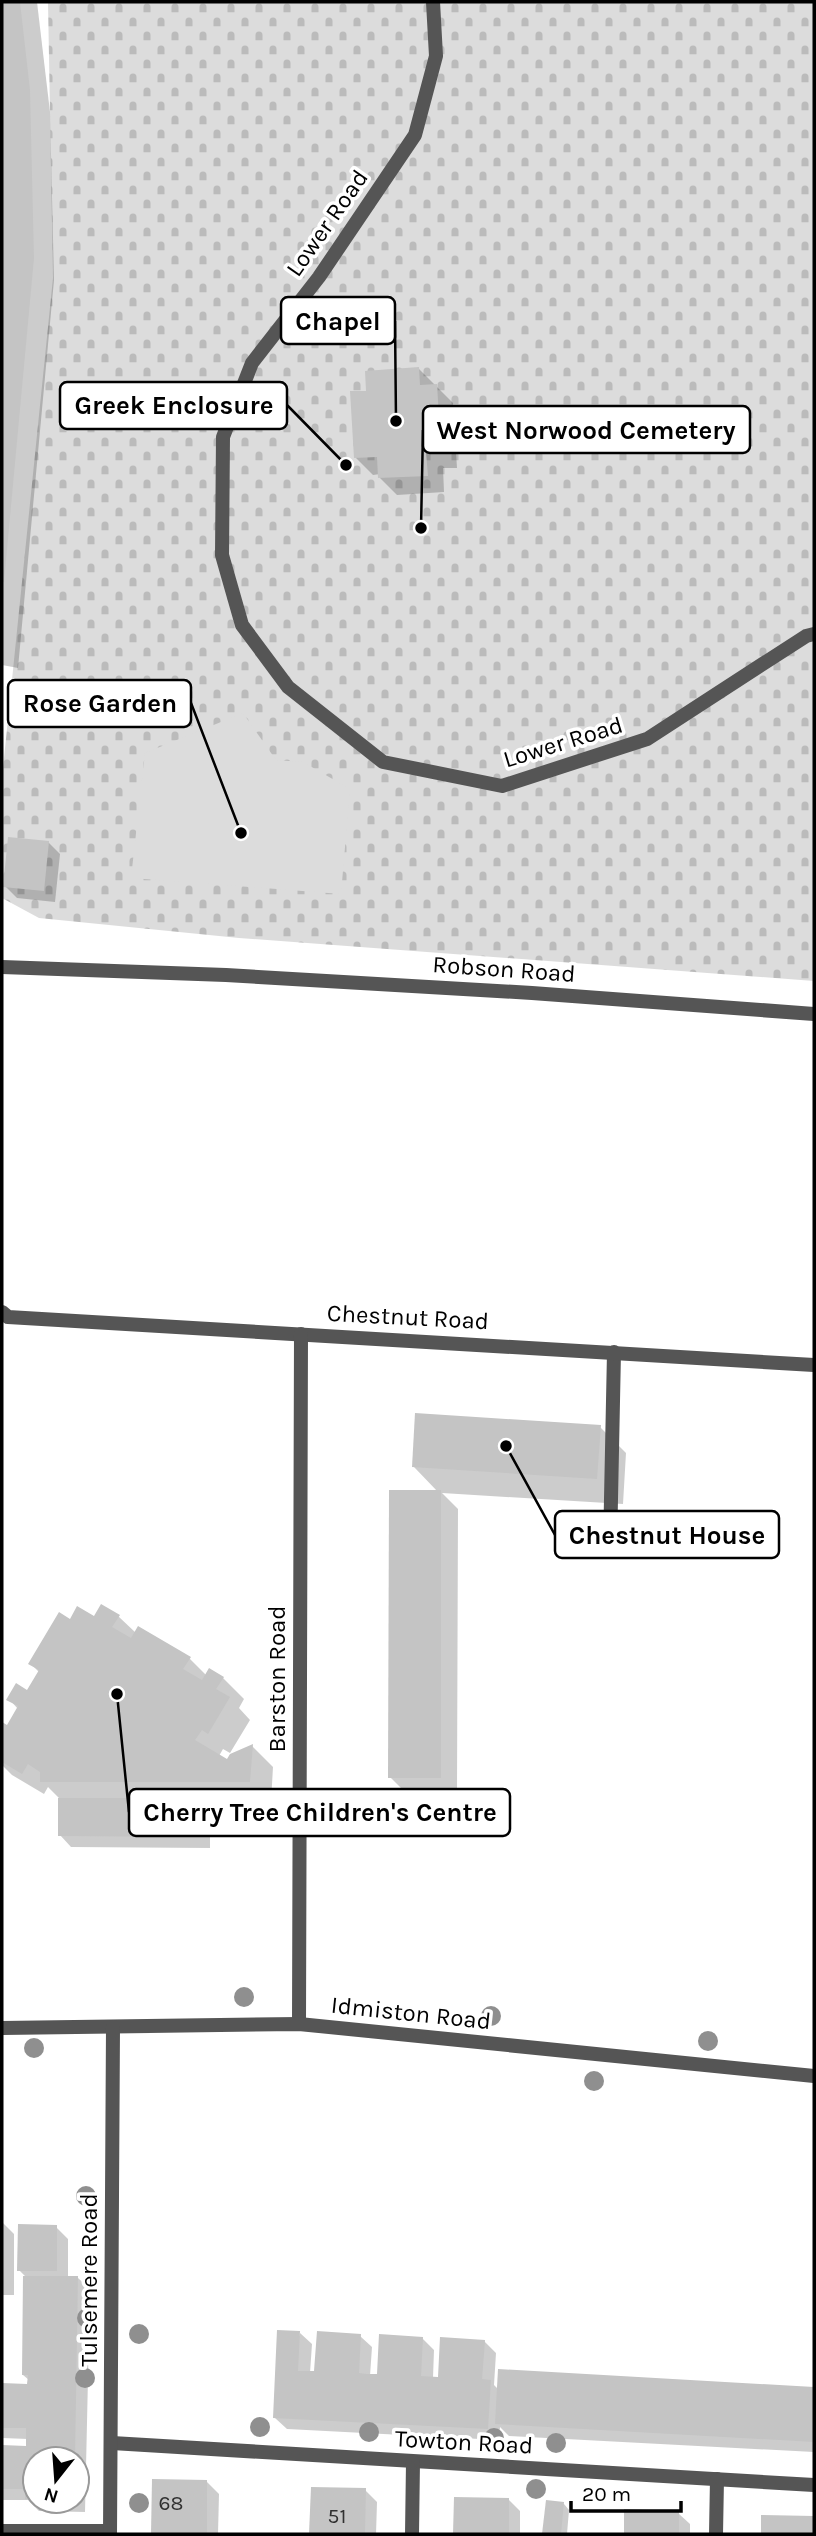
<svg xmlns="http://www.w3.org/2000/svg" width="816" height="2536" viewBox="0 0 816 2536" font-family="Karla,sans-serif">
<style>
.cemetery{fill:url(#cemetery-stones)}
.garden{fill:#dcdcdc}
.shadow{fill:#0003;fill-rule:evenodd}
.building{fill:#c4c4c4}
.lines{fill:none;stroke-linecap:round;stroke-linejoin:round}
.service{stroke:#555;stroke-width:14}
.minor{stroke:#555;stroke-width:14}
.tertiary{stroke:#555;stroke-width:14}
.tree{fill:#8f8f8f}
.labels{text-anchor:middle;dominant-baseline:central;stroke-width:7;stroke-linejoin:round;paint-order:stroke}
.number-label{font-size:21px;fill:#313131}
.street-label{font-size:24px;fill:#000;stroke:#fff}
.leader{fill:none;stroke:#000;stroke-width:2.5}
.callout-dot{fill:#000;stroke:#fff;stroke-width:2.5}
.callout{fill:#fff;stroke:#000;stroke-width:2.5}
.callout-label{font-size:26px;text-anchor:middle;font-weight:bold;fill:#000}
</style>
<defs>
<pattern id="cemetery-stones" width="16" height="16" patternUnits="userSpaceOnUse" patternTransform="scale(1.75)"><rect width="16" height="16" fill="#dcdcdc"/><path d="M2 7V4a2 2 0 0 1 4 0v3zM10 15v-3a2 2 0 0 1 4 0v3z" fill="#bbb"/></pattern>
</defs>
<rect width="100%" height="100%" fill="#fff"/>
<polygon class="cemetery" points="48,2 814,2 814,981 239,938 39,918 2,898 2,778 53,278"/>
<polygon class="garden" points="243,713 276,760 303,762 350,789 341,894 131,878 145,753"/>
<g class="shadow">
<polygon points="2,2 37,2 50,112 54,280 18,668 2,665"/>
<polygon points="419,369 453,403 457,468 443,468 444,492 397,495 380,478 380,474 373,475 356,458 368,392"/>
<polygon points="48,842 60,854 55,902 17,898 5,886"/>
<polygon points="600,1427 626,1453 623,1504 442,1493 458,1509 457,1794 407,1794 390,1777 438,1492 414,1467"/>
<polygon points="118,1616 136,1633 189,1658 207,1676 223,1678 244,1699 239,1708 250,1720 230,1753 223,1749 219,1756 228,1761 252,1746 273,1767 271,1802 201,1802 210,1812 210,1848 71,1847 60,1835 60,1799 48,1787 44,1794 12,1775 2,1765 2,1724 7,1727 18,1709 9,1699 28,1693 40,1673 30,1663 70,1621"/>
<polygon points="2,2222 14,2234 14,2295 2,2295"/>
<path d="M 56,2227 L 68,2239 L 68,2278 L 78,2278 L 90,2289 L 85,2512 L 39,2511 L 28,2500 L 2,2500 L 2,2447 L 27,2447 L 28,2439 L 2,2438 L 2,2385 L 29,2385 L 29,2380 L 23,2375 L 25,2276 L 19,2270 ZM 35,2459 L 77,2459 L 77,2501 L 35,2501 Z"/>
<polygon points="300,2333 312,2344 310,2373 316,2373 360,2336 372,2347 370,2376 378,2376 422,2338 434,2350 433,2378 440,2379 484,2341 496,2353 494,2385 499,2390 500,2371 814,2388 814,2452 509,2436 500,2427 499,2440 287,2429 275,2418"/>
<polygon points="154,2481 207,2482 219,2494 218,2534 153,2534"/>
<polygon points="312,2489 365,2490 377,2502 376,2534 312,2534"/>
<polygon points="455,2499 508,2499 520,2511 520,2534 455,2534"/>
<polygon points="548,2502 564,2504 569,2510 567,2534 544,2534"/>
<polygon points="626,2511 678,2513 690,2524 690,2534 625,2534"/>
</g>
<g class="building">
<polygon points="2,2 20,2 30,90 34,258 4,582 2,582"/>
<polygon points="419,367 420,385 437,384 441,451 426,452 428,476 378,478 377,457 354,458 350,391 366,391 365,371"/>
<polygon points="8,837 49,841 44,891 3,887"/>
<polygon points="415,1413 601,1425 597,1479 412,1467"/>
<polygon points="389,1490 441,1490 441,1778 388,1778"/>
<polygon points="101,1604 120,1615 112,1627 131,1638 138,1626 191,1657 183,1669 202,1680 209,1668 224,1677 216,1689 230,1697 208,1734 202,1730 195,1740 227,1759 230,1754 253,1744 250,1782 40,1782 40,1772 28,1764 22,1774 2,1762 2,1722 7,1725 18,1706 6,1700 16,1683 27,1690 39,1670 28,1664 59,1612 70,1619 77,1606 94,1616"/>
<polygon points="58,1798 199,1798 199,1837 58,1836"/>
<polygon points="18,2224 57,2225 57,2271 17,2271"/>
<polygon points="23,2276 78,2276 75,2459 35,2459 35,2500 25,2499 25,2489 2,2489 2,2445 26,2446 26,2428 2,2428 2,2383 27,2384 28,2375 22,2375"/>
<polygon points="277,2330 300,2331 298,2371 314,2371 317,2331 361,2334 359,2373 367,2374 377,2374 379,2334 423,2337 421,2376 438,2377 440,2337 485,2340 482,2379 491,2380 488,2429 273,2418"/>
<polygon points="498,2369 814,2387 814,2442 495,2424"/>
<polygon points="152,2479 207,2480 207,2534 151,2534"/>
<polygon points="311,2487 366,2488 365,2534 309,2534"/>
<polygon points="454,2497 509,2498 509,2534 453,2534"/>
<polygon points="546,2500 564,2502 561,2534 542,2534"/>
<polygon points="624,2509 679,2511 679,2534 624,2534"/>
<polygon points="761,2515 814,2516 814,2534 761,2534"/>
</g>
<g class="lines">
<g class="service">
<polyline points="433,2 436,56 415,135 319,277 252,363 223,437 222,555 242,625 288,687 383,762 502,786 647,739 806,636 814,634"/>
<polyline points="610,1548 614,1352"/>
</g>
<g class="minor">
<polyline points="2,1312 8,1317 814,1365"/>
<polyline points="299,2024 301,1334"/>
<polyline points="2,2028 299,2024 814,2076"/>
<polyline points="112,2443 814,2485"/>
<polyline points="2,2531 110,2531"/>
<polyline points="110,2534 113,2027"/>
<polyline points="412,2534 413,2462"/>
<polyline points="716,2534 717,2479"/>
</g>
<polyline class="tertiary" points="2,967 226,975 532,993 814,1014"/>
</g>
<g class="tree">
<circle cx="244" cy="1997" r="10"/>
<circle cx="491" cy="2016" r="10"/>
<circle cx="708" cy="2041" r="10"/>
<circle cx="34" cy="2048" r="10"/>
<circle cx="594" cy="2081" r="10"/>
<circle cx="86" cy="2196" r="10"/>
<circle cx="87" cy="2318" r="10"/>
<circle cx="139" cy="2334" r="10"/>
<circle cx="85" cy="2378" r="10"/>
<circle cx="260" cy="2427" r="10"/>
<circle cx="369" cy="2432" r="10"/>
<circle cx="494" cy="2438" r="10"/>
<circle cx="556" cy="2443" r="10"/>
<circle cx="536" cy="2489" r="10"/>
<circle cx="139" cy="2503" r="10"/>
</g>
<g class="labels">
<g class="number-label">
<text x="171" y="2503">68</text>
<text x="337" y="2516">51</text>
</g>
<g class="street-label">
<text transform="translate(327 223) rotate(-55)">Lower Road</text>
<text transform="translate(563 742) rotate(-17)">Lower Road</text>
<text transform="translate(504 969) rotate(4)">Robson Road</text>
<text transform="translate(408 1317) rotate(3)">Chestnut Road</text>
<text transform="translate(277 1679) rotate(-90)">Barston Road</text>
<text transform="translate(411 2013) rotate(6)">Idmiston Road</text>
<text transform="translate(89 2280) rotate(-90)">Tulsemere Road</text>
<text transform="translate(464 2442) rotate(3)">Towton Road</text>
</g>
</g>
<path class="leader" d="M396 421L395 321M346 465L287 405M421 528L423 430M241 833L191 703M506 1446L555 1535M117 1694L129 1812"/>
<g class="callout-dot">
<circle cx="396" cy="421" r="7"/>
<circle cx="346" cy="465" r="7"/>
<circle cx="421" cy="528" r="7"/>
<circle cx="241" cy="833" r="7"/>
<circle cx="506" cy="1446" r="7"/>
<circle cx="117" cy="1694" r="7"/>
</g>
<g class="callout">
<rect x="281" y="297" width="114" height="47" rx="7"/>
<rect x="60" y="382" width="227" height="47" rx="7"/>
<rect x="423" y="406" width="327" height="47" rx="7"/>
<rect x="8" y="680" width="183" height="47" rx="7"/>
<rect x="555" y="1511" width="224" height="47" rx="7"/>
<rect x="129" y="1789" width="381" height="47" rx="7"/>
</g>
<g class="callout-label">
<text x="338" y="330">Chapel</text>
<text x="174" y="414">Greek Enclosure</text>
<text x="586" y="439">West Norwood Cemetery</text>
<text x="100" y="712">Rose Garden</text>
<text x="667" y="1544">Chestnut House</text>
<text x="320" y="1821">Cherry Tree Children's Centre</text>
</g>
<rect width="816" height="2536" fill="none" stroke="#000000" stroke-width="7"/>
<g transform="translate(56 2480) rotate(197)"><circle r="33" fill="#ffffff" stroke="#999999" stroke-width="2"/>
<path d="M0-5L12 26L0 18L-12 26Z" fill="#000000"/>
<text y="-10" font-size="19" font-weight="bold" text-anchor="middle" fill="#000000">N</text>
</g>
<path d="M571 2501v10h110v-10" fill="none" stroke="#000000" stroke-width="3.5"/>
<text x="582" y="2501" font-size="21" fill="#000000" stroke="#ffffff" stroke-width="5" paint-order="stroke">20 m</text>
</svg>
